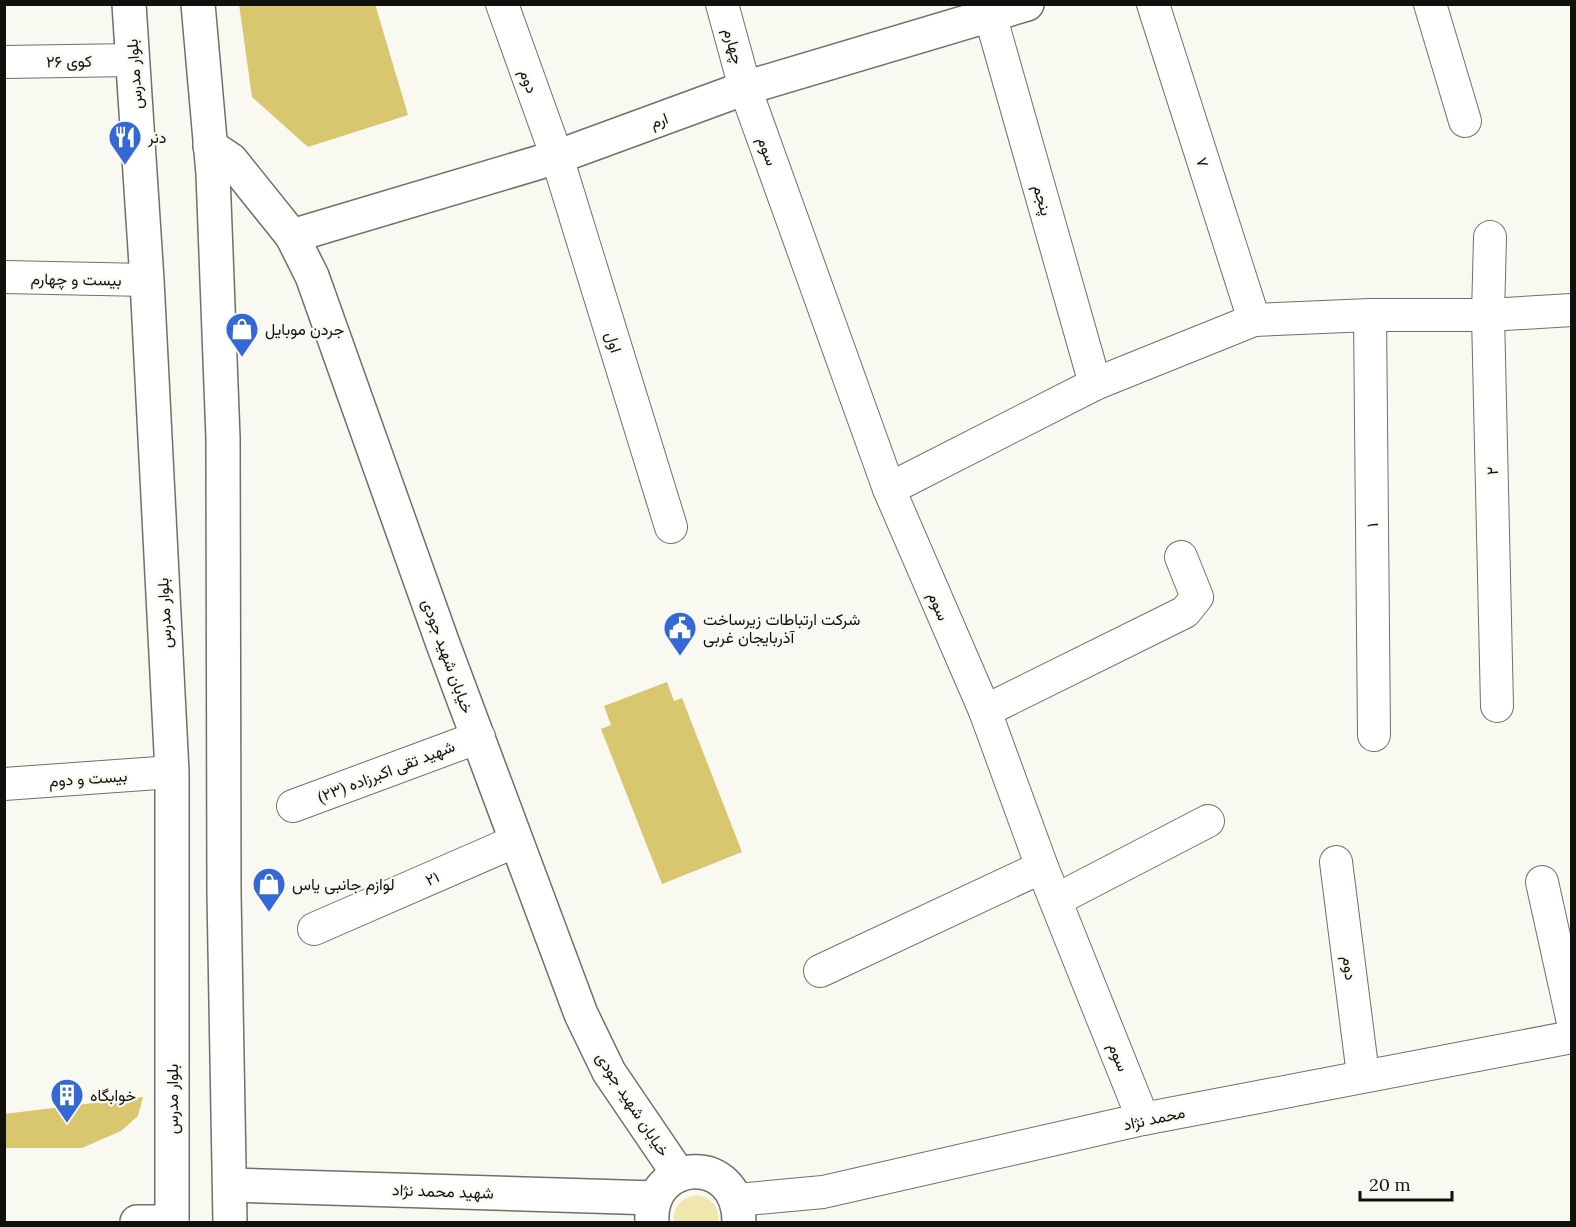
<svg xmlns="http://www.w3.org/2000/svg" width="1576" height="1227" viewBox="0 0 1576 1227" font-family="Lora,Vazirmatn,serif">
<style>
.green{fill:#f1e7ad}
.building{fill:#d8c76e}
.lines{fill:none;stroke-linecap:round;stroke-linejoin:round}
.street-casing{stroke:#706f68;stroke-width:34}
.secondary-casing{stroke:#706f68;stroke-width:36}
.primary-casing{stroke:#706f68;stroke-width:36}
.street{stroke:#fff;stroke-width:32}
.secondary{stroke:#fff;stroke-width:33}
.primary{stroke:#fff;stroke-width:33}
.labels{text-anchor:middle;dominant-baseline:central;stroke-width:4.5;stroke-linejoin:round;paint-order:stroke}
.street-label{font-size:16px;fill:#10100d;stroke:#faf9f1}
.poi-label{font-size:16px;fill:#10100d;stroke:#faf9f1;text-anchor:start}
</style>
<rect width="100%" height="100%" fill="#faf9f1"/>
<path class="green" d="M 698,1195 C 712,1198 720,1208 718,1222 L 674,1222 C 672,1206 682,1197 698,1195 Z"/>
<g class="building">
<polygon points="239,4 375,4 408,115 308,147 252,97"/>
<polygon points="667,682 674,701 682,698 742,852 662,884 601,729 611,725 604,706"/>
<polygon points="143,1097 138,1116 121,1131 82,1148 4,1148 4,1114"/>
</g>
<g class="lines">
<g class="street-casing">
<g id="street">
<polyline points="502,4 557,157 671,527"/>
<polyline points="722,4 745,88 889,489 985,711 1042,867 1143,1119"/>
<polyline points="987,4 1095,384"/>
<polyline points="1153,4 1254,320"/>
<polyline points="1430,4 1465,121"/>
<polyline points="4,62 133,60"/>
<polyline points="1490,237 1488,315 1497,706"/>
<polyline points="4,277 147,280"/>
<polyline points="1370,315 1374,735"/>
<polyline points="889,489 1095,384 1254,320 1370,315 1488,315 1572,310"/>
<polyline points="985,711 1185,612 1197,597 1181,557"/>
<polyline points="4,784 172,772"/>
<polyline points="293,806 479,737"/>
<polyline points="1336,862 1363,1075"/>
<polyline points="1542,882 1572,1018"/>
<polyline points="1056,900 1208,821"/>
<polyline points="314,929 516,841"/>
<polyline points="820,971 1042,867"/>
<polyline points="737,1200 823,1192 1143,1119 1572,1037"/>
</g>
</g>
<g class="secondary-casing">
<g id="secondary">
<polyline points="210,146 231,160 292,236 312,276 443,644 581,1014 609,1072 679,1175"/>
<polyline points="292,236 557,157 745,88 1027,4"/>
<polyline points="230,1185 655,1198"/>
<polyline points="137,1222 172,1222"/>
<path d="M 652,1222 C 648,1158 739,1152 739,1222"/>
</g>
</g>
<g class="primary-casing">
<g id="primary">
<polyline points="129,4 147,280 172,772 172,1222"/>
<polyline points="198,4 213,174 223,438 224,894 230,1222"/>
</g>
</g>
<use href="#street" class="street"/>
<use href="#secondary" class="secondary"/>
<use href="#primary" class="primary"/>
</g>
<defs>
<g id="restaurant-pin" transform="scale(1.725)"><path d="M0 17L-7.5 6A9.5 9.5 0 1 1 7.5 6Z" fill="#3568d7" stroke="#faf9f1"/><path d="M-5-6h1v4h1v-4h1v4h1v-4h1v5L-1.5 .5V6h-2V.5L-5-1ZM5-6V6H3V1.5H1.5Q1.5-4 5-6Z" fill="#fff"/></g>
<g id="shop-pin" transform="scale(1.725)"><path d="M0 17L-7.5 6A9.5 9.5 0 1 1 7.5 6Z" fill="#3568d7" stroke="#faf9f1"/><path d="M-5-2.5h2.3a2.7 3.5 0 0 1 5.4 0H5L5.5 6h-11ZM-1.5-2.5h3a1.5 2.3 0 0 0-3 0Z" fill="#fff"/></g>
<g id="civic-pin" transform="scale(1.725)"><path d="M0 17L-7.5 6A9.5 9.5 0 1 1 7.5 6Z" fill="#3568d7" stroke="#faf9f1"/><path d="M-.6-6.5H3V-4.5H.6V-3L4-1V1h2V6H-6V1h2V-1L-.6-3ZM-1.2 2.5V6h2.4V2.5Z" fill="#fff"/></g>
<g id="building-pin" transform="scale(1.725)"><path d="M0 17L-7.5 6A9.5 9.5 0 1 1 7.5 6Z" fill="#3568d7" stroke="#faf9f1"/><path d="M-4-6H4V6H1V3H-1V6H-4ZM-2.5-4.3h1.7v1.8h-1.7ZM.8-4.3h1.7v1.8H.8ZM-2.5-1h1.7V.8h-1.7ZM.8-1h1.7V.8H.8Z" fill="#fff"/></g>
</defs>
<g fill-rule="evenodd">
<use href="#restaurant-pin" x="125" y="137"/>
<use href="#shop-pin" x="242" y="329"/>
<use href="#civic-pin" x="680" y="628"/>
<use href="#shop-pin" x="269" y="884"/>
<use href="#building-pin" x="67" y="1095"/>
</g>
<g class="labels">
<g class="street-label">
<text transform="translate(734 46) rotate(74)">چهارم</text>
<text transform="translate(69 61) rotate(-1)">کوی ۲۶</text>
<text transform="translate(134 74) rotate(-94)">بلوار مدرس</text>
<text transform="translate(529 81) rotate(70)">دوم</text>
<text transform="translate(659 120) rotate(-20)">ارم</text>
<text transform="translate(768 151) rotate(70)">سوم</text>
<text transform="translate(1203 162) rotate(72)">۷</text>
<text transform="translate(1043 200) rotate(74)">پنجم</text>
<text transform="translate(76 279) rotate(1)">بیست و چهارم</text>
<text transform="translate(614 342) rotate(73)">اول</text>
<text transform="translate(1492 471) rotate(-91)">۲</text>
<text transform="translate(1372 525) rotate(-91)">۱</text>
<text transform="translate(939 606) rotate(67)">سوم</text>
<text transform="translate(164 613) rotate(-93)">بلوار مدرس</text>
<text transform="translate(448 656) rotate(70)">خیابان شهید جودی</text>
<text transform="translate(386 771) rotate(-21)">شهید تقی اکبرزاده (۲۳)</text>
<text transform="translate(88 778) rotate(-4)">بیست و دوم</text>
<text transform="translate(432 878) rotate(-24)">۲۱</text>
<text transform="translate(1350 968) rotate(83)">دوم</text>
<text transform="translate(1119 1057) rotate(68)">سوم</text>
<text transform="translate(172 1099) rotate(-90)">بلوار مدرس</text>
<text transform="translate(633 1104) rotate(57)">خیابان شهید جودی</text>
<text transform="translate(1154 1118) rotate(-12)">محمد نژاد</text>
<text transform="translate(443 1191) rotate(2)">شهید محمد نژاد</text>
</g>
<g class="poi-label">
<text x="148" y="137">دنر</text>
<text x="265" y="329">جردن موبایل</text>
<text x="703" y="619">شرکت ارتباطات زیرساخت<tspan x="703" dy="18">آذربایجان غربی</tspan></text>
<text x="292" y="884">لوازم جانبی یاس</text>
<text x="90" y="1095">خوابگاه</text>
</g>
</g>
<rect width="1576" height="1227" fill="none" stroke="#10100d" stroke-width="12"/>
<path d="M1360 1191v9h92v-9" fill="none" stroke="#10100d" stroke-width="3"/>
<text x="1369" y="1191" font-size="18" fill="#10100d" stroke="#faf9f1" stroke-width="4.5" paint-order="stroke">20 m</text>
</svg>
